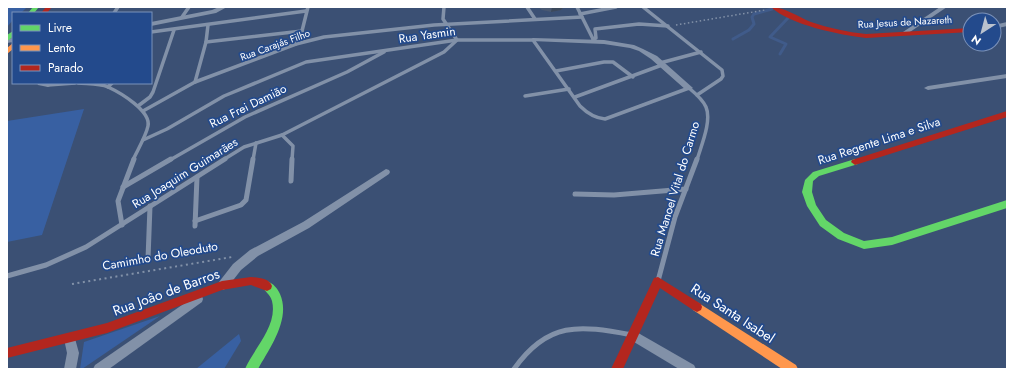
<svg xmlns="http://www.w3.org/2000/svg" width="1014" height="376" viewBox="0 0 1014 376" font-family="Jost,sans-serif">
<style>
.green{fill:#3860a2}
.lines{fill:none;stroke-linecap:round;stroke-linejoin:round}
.stream{stroke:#405b8a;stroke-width:3}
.path-far1{stroke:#8291a8;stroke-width:1.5;stroke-dasharray:1.5 2.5;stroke-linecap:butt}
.path{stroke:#8291a8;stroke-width:2;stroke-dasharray:2 3.5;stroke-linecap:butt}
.lane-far1{stroke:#8291a8;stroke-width:3.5}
.lane{stroke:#8291a8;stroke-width:5}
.street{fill:#8291a8;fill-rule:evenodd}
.fast{fill:#63d668;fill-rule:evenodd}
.slow{fill:#ff974d;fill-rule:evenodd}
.jam{fill:#b3261e;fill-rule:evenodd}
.wall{fill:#4a5972}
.shaded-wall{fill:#3c495c}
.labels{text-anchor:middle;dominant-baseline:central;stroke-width:3.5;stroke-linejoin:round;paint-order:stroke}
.far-street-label{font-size:10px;fill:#fff;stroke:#234a8c}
.street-label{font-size:12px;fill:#fff;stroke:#234a8c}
.near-street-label{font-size:14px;fill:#fff;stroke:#234a8c}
</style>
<rect width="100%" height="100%" fill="#3b5074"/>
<g class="green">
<polygon points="7,7 27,7 21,13 13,13 13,20 7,27"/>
<polygon points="84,109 42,235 7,242 7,121"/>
<polygon points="160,316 82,369 80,369 84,342"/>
<polygon points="239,334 241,341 224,369 196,369"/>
</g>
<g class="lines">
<g class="stream">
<polyline points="733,39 749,30 754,24 752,17 754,14 772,9"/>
<polyline points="780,54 786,44 770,37 788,18"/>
</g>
<polyline class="path-far1" points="676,25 765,10"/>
<polyline class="path" points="72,284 232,257"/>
<g class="lane-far1">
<polyline points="527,7 535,19"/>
<polyline points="577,7 594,41"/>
<polyline points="643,7 722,70 723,76 721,79 697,95"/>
<polyline points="114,13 118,7"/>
<polyline points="580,14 616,7"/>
<polyline points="182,17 189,7"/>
<polyline points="151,32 306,11"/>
<polyline points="593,39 596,38 595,29 639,24 668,26"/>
<polyline points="206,42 302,31"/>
<polyline points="296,44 302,31 308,7"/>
<polyline points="660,63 701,52"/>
<polyline points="556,71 604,62 613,62 633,77"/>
<polyline points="195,82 206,42 208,25"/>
<path d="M 78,83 C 88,84 99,83 108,87 C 121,93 151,111 148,126 C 146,136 137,151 133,160"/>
<polyline points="48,85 75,83"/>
<polyline points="108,87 112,83"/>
<polyline points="525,96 569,89"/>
<polyline points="575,97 662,65"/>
<polyline points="138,106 150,97 153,92 174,30"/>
<polyline points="143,111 195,82 296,44 324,37 434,25 582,17"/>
<polyline points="282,135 293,146 292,160"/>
<path d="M 143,140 L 167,129 L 224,96 L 306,62 L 457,40 L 533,40 L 580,106 C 587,113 594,118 605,119 L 689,88 C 695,93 703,100 706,107 C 712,121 701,146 697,160"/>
<polyline points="170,160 245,117 347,72 384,52"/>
<polyline points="223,160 244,147 282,135 444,52 457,40 443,19 444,7"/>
<polyline points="253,160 256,143"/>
</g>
<g class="lane">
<polyline points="291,181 292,159"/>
<polyline points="123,187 171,159"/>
<polyline points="575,194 614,195 686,189"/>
<polyline points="195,221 241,205 246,200 253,159"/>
<polyline points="122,225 118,201 134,159"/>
<polyline points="195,226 197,177"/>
<polyline points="148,259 150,206"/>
<polyline points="7,276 46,265 86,247 225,159"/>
<polyline points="658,281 675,217 697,159"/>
<path d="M 514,369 C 548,321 579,325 632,335"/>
</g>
<g class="street">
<polygon points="219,7 227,7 216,13 151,26 151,22 212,10"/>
<polygon points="940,7 947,7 907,34 903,34 903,32"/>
<polygon points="1007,22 1007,26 994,29 994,25"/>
<polygon points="13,38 13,42 7,43 7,39"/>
<polygon points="533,38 604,40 634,45 643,49 657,56 693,88 689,90 686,90 651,59 639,51 630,48 604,44 531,41 530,40"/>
<polygon points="1007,74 1007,78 928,90 924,88 928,86"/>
<polygon points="37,83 50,83 52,85 48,87 38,85"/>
<polygon points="386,169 389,170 390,172 389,174 309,228 258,256 241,270 227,288 223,290 219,288 218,285 219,282 233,264 250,250 303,222"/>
<polygon points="198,294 202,296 203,299 202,302 109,369 93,369 95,365"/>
<polygon points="633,330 694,365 696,369 679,369 629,339 627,335 629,331"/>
<polygon points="70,334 74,335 79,353 76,369 64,369 67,353 64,339 66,335"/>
</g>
<g class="fast">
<polygon points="33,7 39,7 34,13 28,13"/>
<polygon points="13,31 13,37 7,41 7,35"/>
<polygon points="855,159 859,162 858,164 819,176 813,181 812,192 816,205 826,220 844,233 864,241 892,237 1007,200 1007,208 892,245 864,249 838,239 820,226 807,206 802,192 805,180 813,172"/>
<path d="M 267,281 C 274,284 277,288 280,294 C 291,319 270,348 258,369 L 245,369 C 254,348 278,326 272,301 C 270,294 265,292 262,286 L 263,283 Z"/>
</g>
<g class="slow">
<polygon points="13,43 13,49 7,54 7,48"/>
<polygon points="697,302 796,365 798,369 782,369 693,310 692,307 693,304"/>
</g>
<g class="jam">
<polygon points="46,7 52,7 47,13 41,13"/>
<path d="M 771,7 C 785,7 798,17 811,22 C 829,28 847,32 866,34 L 970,28 L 970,32 L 866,38 C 840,35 790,25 771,7 Z"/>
<polygon points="1007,111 1007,117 855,165 851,162 852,160"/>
<path d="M 251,277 C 259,278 269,278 272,286 L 271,289 L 267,291 L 251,285 L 222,290 L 107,333 L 7,358 L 7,348 L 107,323 L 222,281 Z"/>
<polygon points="658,277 701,304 702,307 701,310 697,312 693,310 660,288 623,369 611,369 654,278"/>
</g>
</g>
<polygon class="wall" points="538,7 564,7 561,10 551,12 542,10"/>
<polygon class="shaded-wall" points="552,7 564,7 561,10 551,12"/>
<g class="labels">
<g class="far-street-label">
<text transform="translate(905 22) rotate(-3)">Rua Jesus de Nazareth</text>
<text transform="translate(275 45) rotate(-20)">Rua Carajás Filho</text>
</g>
<g class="street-label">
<text transform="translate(427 35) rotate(-8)">Rua Yasmin</text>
<text transform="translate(248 106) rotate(-26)">Rua Frei Damião</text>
<text transform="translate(879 141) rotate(-18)">Rua Regente Lima e Silva</text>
<text transform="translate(185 173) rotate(-32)">Rua Joaquim Guimarães</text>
<text transform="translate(675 189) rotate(-73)">Rua Manoel Vital do Carmo</text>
<text transform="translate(160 256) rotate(-10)">Camimho do Oleoduto</text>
</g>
<g class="near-street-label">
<text transform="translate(166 292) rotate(-20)">Rua Joâo de Barros</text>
<text transform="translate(733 313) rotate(33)">Rua Santa Isabel</text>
</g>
</g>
<rect width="1014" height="376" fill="none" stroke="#ffffff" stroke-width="16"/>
<rect x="12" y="12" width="140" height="72" fill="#234a8c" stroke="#7b92ba"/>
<rect x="20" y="25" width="20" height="6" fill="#63d668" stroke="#7b92ba"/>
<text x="48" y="32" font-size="12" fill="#ffffff">Livre</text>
<rect x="20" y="45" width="20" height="6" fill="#ff974d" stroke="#7b92ba"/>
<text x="48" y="52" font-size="12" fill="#ffffff">Lento</text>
<rect x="20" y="65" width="20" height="6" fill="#b3261e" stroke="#7b92ba"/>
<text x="48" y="72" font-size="12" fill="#ffffff">Parado</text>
<g transform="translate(982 32) rotate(216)"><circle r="19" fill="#234a8c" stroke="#7b92ba"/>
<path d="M0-3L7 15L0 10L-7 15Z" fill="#bac2ce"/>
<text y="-6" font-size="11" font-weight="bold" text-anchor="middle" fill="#ffffff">N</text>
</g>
</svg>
